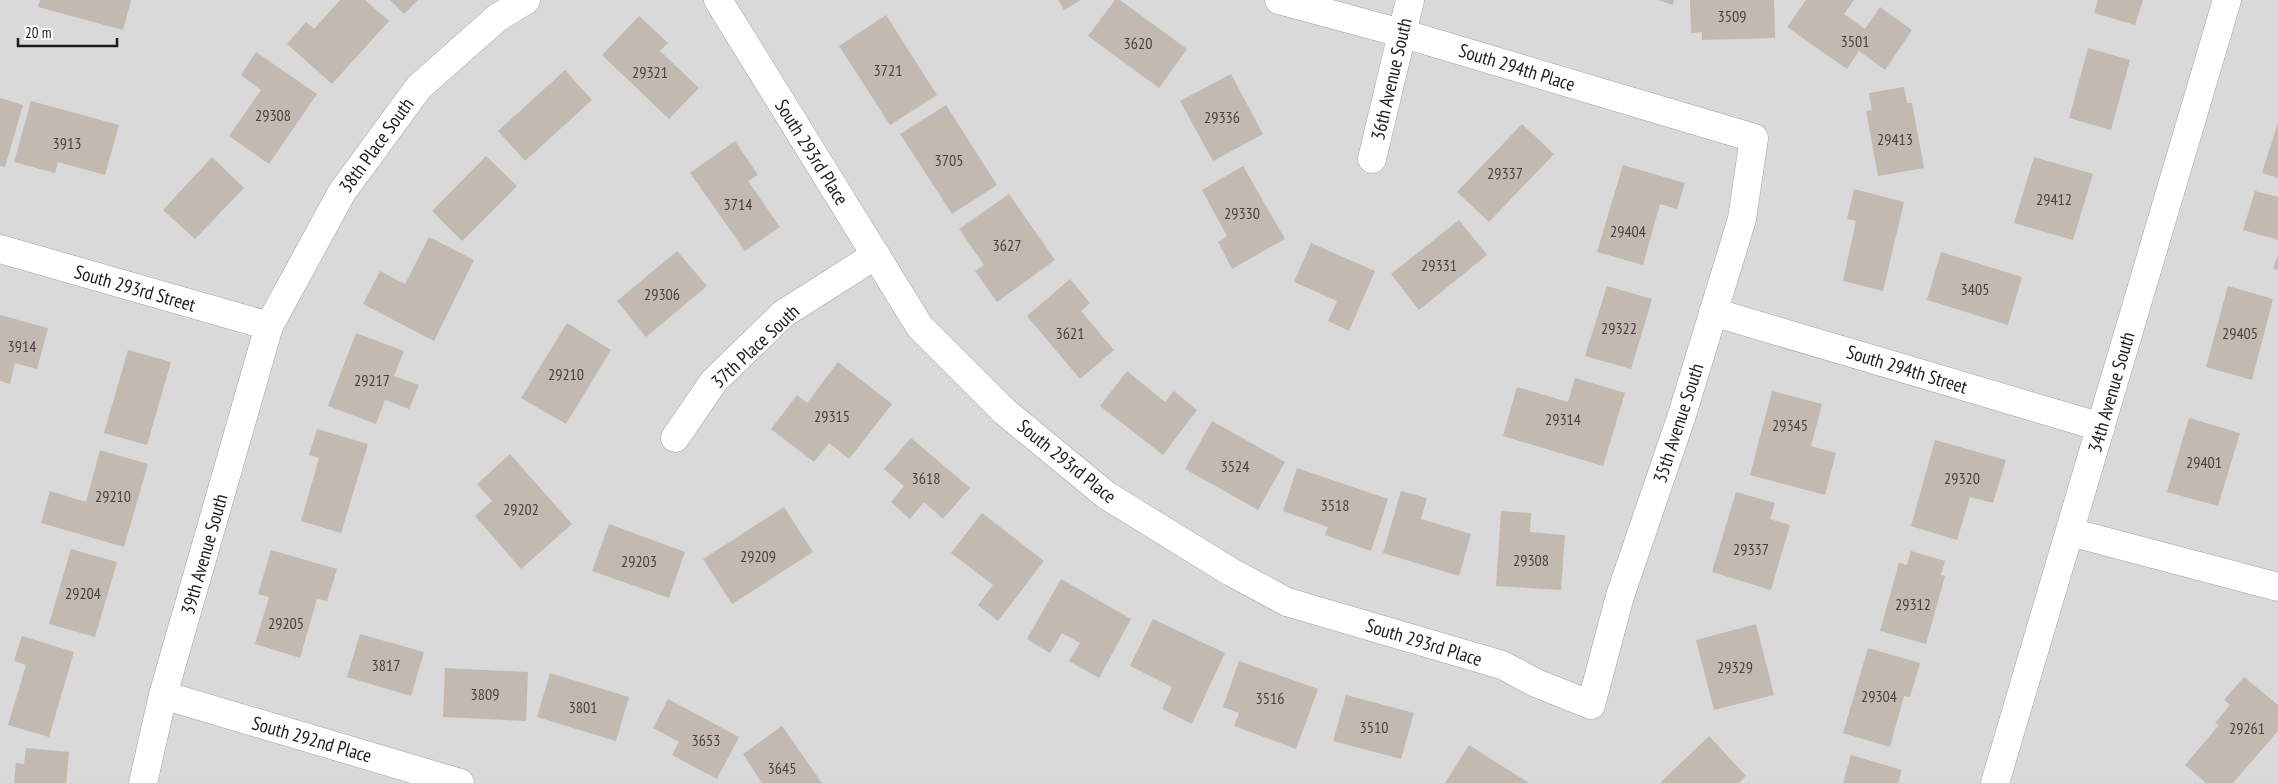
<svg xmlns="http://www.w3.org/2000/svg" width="2278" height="783" viewBox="0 0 2278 783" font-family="'PT Sans Narrow',sans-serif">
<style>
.residential{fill:#dad9d9}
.building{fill:#c2b9b1}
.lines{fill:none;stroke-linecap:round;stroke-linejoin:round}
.minor-casing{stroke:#a3a3a3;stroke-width:29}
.tertiary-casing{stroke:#a3a3a3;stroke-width:29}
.minor{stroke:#fff;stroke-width:28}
.tertiary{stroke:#fff;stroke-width:28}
.labels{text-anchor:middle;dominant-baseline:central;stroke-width:5;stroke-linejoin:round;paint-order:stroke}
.number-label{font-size:16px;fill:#464341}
.street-label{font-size:19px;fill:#1c1c1c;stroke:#fff}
</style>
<rect width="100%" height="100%" fill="#edeae1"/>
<rect class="residential" x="0" y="0" width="2278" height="783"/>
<g class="building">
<polygon points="40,0 131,0 123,30 38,7"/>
<polygon points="340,0 365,0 389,21 332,84 287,44 306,22 314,29"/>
<polygon points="390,0 418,0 404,14"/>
<polygon points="1058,0 1081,0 1064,10"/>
<polygon points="1115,0 1120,0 1187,49 1159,88 1088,36"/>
<polygon points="1658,0 1674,0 1673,5"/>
<polygon points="1690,0 1774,0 1775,38 1702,40 1702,32 1691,33"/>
<polygon points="1806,0 1854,0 1844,14 1865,29 1880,7 1912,30 1885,70 1859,51 1847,69 1787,27"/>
<polygon points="2098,0 2143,0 2135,25 2094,13"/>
<polygon points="886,15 937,95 890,125 839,46"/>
<polygon points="639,16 668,43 660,51 699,88 669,119 602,55"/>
<polygon points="2088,48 2130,60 2111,130 2069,118"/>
<polygon points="256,52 317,94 269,164 229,136 261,90 241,75"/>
<polygon points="565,70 592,100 525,161 498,131"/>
<polygon points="1231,74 1263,134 1213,161 1180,101"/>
<polygon points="1904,87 1907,103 1912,103 1924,168 1878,176 1866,111 1872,110 1869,93"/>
<polygon points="0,98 23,105 5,167 0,166"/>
<polygon points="31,101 119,125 105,175 58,162 55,173 14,162"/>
<polygon points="946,105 997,185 952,214 900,134"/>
<polygon points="2278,123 2278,178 2262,173"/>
<polygon points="1522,124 1554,154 1489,222 1457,192"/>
<polygon points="735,141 758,175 748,181 780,227 745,251 690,173"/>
<polygon points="486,156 517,186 462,241 432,211"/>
<polygon points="212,157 244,188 195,239 163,210"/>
<polygon points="2034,157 2093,174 2073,240 2014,223"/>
<polygon points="1623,165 1685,183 1677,209 1660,204 1643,265 1597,252"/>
<polygon points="1243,166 1285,239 1232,269 1218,242 1227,236 1202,190"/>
<polygon points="1854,189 1904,202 1883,291 1843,281 1856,221 1847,219"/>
<polygon points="2255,191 2278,197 2278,240 2243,230"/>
<polygon points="1009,194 1055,260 997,302 975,271 984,265 959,229"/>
<polygon points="1459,220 1487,255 1419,310 1391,274"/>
<polygon points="429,237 474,260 434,341 363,304 380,271 405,284"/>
<polygon points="1311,243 1375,271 1349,331 1328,321 1337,301 1294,282"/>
<polygon points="677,251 707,286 646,337 617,301"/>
<polygon points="1941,252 2022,277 2008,325 1927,300"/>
<polygon points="2278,255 2278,270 2273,269"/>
<polygon points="1070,279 1090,303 1081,311 1114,350 1080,379 1027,316"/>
<polygon points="1607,286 1652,299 1631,369 1585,356"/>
<polygon points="2228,286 2273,299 2252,380 2206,367"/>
<polygon points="0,315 48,328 37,369 15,363 10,384 0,381"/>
<polygon points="567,323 611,350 566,424 521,398"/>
<polygon points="356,333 404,351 394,376 419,385 409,409 385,400 376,424 328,406"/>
<polygon points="128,350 171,362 147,445 104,433"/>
<polygon points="838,362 892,404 849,459 829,443 814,462 771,429 797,395 807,403"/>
<polygon points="1127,371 1165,402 1174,391 1197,410 1163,455 1100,406"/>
<polygon points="1575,378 1625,393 1603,466 1503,436 1517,387 1568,402"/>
<polygon points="1772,391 1822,404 1811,446 1836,453 1825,495 1750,475"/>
<polygon points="2189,418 2240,433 2218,506 2167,492"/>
<polygon points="1212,421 1285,462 1258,510 1185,469"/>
<polygon points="317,429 368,444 341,533 301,521 319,458 309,455"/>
<polygon points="911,438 970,488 943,519 924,502 910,519 891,502 904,486 884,469"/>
<polygon points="1935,440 2006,460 1993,503 1970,497 1957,540 1911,526"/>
<polygon points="100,450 148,464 124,547 41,523 50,491 86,502"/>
<polygon points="510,454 572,524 521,569 475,516 492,501 477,484"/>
<polygon points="1297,468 1388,499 1371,551 1325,535 1328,527 1283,511"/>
<polygon points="1401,491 1427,498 1421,519 1471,534 1459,576 1383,553"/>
<polygon points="1736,492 1775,503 1770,519 1790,525 1771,590 1712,572"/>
<polygon points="784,507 813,552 732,604 703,559"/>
<polygon points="1501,511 1531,513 1530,532 1565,535 1561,590 1496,586"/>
<polygon points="982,513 1044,561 998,621 978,605 993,585 951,553"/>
<polygon points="609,524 685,552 669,598 592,571"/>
<polygon points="71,549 117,562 95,637 49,624"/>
<polygon points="271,550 337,569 327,601 317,599 300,658 255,644 269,597 258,594"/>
<polygon points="1911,551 1945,561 1941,575 1945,576 1926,644 1880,631 1899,563 1907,565"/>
<polygon points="1061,579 1131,619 1099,678 1069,661 1080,643 1062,633 1050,653 1027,639"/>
<polygon points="1153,619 1225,653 1192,724 1162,709 1172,687 1130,666"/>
<polygon points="1756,624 1774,695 1714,710 1696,640"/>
<polygon points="360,634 424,652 411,696 347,677"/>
<polygon points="22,636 74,652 49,737 8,725 26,665 14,661"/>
<polygon points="1868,648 1920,663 1910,697 1904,696 1890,747 1843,733"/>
<polygon points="1239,661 1318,689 1296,749 1234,726 1239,713 1223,707"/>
<polygon points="445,668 528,672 526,721 443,717"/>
<polygon points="550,673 629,697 616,741 537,717"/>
<polygon points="2244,677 2278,705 2278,731 2233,783 2206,783 2185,765 2219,725 2215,723 2230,705 2224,700"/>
<polygon points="1346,695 1414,713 1401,759 1333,741"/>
<polygon points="668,699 739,737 717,779 672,755 679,742 653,728"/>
<polygon points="782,726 822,783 762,783 743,754"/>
<polygon points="1709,736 1746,776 1739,783 1660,783"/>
<polygon points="1469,745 1529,783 1445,783"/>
<polygon points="26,748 69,752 66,783 14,783 16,763 24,764"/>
<polygon points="1851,755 1902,770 1898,783 1843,783"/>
</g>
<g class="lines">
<g class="minor-casing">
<g id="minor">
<polyline points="718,0 920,327 1004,411 1106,495 1231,572 1287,602 1502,665 1536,683 1591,705 1620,596 1681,418 1742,219 1754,138 1401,33 1279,0"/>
<polyline points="1372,159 1410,0"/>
<polyline points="0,249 269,326"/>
<polyline points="1713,312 2101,427"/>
<polyline points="675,438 714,381 783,314 876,255"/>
<polyline points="2070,532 2278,587"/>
<polyline points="163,695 460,783"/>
<polyline points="143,783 163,695 269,326 342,192 419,87 497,18 526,0"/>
</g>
</g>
<g class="tertiary-casing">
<polyline id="tertiary" points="1995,783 2227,0"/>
</g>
<use href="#minor" class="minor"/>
<use href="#tertiary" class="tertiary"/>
</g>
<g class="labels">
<g class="number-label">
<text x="1732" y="16">3509</text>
<text x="1855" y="41">3501</text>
<text x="1138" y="43">3620</text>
<text x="888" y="70">3721</text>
<text x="650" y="72">29321</text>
<text x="273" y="115">29308</text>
<text x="1222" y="117">29336</text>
<text x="1895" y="139">29413</text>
<text x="67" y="143">3913</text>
<text x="949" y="160">3705</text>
<text x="1505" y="173">29337</text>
<text x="2054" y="199">29412</text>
<text x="738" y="204">3714</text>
<text x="1242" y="213">29330</text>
<text x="1628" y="231">29404</text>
<text x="1007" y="245">3627</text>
<text x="1439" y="265">29331</text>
<text x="1975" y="289">3405</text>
<text x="662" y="294">29306</text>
<text x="1619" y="328">29322</text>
<text x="1070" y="333">3621</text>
<text x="2240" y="333">29405</text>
<text x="22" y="346">3914</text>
<text x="566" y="374">29210</text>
<text x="372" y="380">29217</text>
<text x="832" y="416">29315</text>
<text x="1563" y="419">29314</text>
<text x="1790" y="425">29345</text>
<text x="2204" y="462">29401</text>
<text x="1235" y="466">3524</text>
<text x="926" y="478">3618</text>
<text x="1962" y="478">29320</text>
<text x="113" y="496">29210</text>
<text x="1335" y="505">3518</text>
<text x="521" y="509">29202</text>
<text x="1751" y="549">29337</text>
<text x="758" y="556">29209</text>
<text x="1531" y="560">29308</text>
<text x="639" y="561">29203</text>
<text x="83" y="593">29204</text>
<text x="1913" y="604">29312</text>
<text x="286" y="623">29205</text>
<text x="386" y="665">3817</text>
<text x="1735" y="667">29329</text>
<text x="485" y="694">3809</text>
<text x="1879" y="696">29304</text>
<text x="1270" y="698">3516</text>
<text x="583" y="707">3801</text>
<text x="1374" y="727">3510</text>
<text x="2247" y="728">29261</text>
<text x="706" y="740">3653</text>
<text x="782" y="768">3645</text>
</g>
<g class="street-label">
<text transform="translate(1517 67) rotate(17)">South 294th Place</text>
<text transform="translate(1391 79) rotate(-77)">36th Avenue South</text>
<text transform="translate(376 145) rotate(-54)">38th Place South</text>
<text transform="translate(812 152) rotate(58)">South 293rd Place</text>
<text transform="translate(135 288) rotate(16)">South 293rd Street</text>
<text transform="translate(755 346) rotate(-43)">37th Place South</text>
<text transform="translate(1907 369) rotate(17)">South 294th Street</text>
<text transform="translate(2111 392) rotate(-74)">34th Avenue South</text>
<text transform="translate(1678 423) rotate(-72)">35th Avenue South</text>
<text transform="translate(1067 461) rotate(39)">South 293rd Place</text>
<text transform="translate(204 554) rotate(-74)">39th Avenue South</text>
<text transform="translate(1424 642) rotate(17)">South 293rd Place</text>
<text transform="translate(312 739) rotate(16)">South 292nd Place</text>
</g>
</g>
<path d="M18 38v8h99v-8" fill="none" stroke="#1c1c1c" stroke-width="2.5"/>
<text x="25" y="38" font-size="15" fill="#1c1c1c" stroke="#ffffff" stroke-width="4" paint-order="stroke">20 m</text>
</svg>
